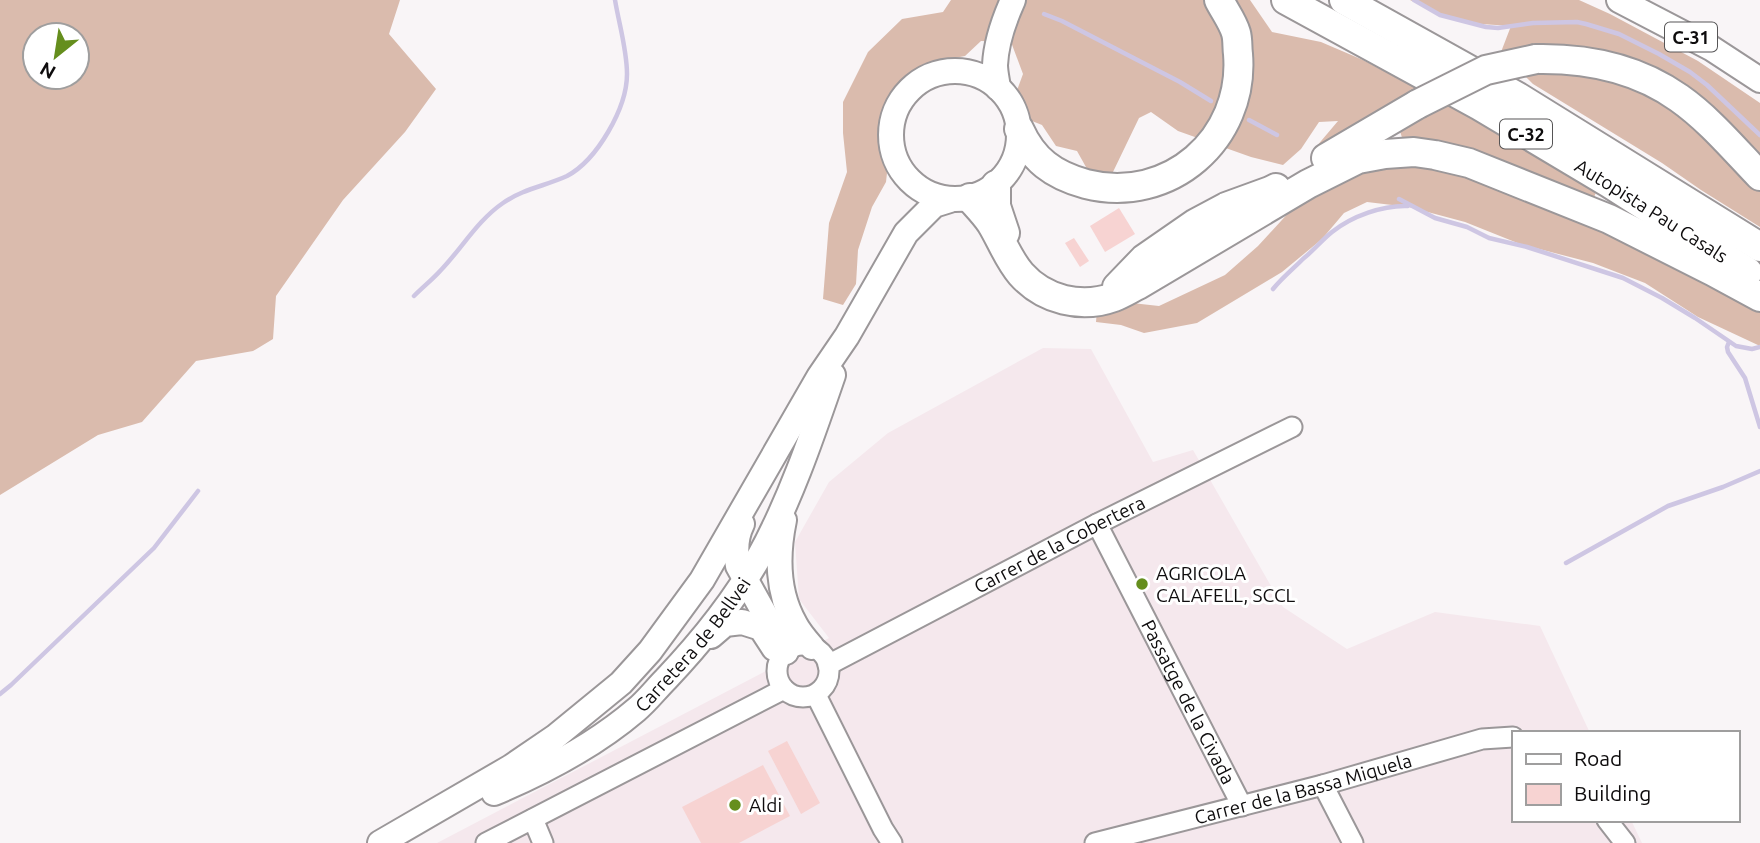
<svg xmlns="http://www.w3.org/2000/svg" width="1760" height="843" viewBox="0 0 1760 843" font-family="Ubuntu,sans-serif">
<style>
.built{fill:#f5e8ed}
.forest{fill:#dabbad;fill-rule:evenodd}
.lines{fill:none;stroke-linecap:round;stroke-linejoin:round}
.stream{stroke:#cec6e3;stroke-width:4.5}
.building{fill:#f7d3d2}
.minor-casing{stroke:#9b9799;stroke-width:23}
.major-casing{stroke:#9b9799;stroke-width:28}
.highway-casing{stroke:#9b9799;stroke-width:32}
.minor{stroke:#fff;stroke-width:19}
.major{stroke:#fff;stroke-width:24}
.highway{stroke:#fff;stroke-width:28}
.highway-bridge-casing{stroke:#9b9799;stroke-width:32;stroke-linecap:butt}
.highway-bridge{stroke:#fff;stroke-width:28}
.poi-dot{fill:#658e1d;stroke:#fff;stroke-width:2.5}
.labels{text-anchor:middle;dominant-baseline:central;stroke-width:6;stroke-linejoin:round;paint-order:stroke}
.shield{fill:#fff;stroke:#565556;stroke-width:2}
.shield-label{font-size:18px;font-weight:bold;fill:#0e0c0d}
.street-label{font-size:19px;fill:#0e0c0d;stroke:#fff}
.poi-label{font-size:19px;fill:#0e0c0d;stroke:#fff;text-anchor:start}
</style>
<rect width="100%" height="100%" fill="#f9f5f7"/>
<polygon class="built" points="1043,348 1091,349 1153,462 1193,450 1283,607 1347,649 1435,612 1540,626 1590,733 1513,733 1513,820 1631,820 1642,843 437,843 829,638 799,599 795,542 829,482 888,433"/>
<g class="forest">
<path d="M 0,0 L 400,0 L 389,34 L 436,89 L 405,132 L 343,200 L 276,296 L 273,339 L 253,351 L 196,361 L 142,422 L 98,435 L 0,495 ZM 77,35 L 77,77 L 35,77 L 35,35 Z"/>
<polygon points="951,0 1250,0 1272,32 1321,42 1363,60 1448,105 1596,192 1586,221 1760,309 1760,346 1698,317 1645,283 1593,263 1520,244 1465,222 1409,207 1367,202 1344,213 1322,239 1282,272 1197,323 1144,333 1121,325 1096,322 1097,310 1123,302 1159,306 1225,275 1258,246 1303,197 1404,144 1399,128 1329,149 1316,147 1338,121 1319,122 1301,149 1283,165 1251,157 1178,131 1151,112 1139,118 1112,174 1091,176 1077,151 1056,146 1042,125 1032,121 1016,93 1023,74 1011,42 981,41 965,56 924,64 905,78 893,93 882,116 878,135 887,173 886,182 872,207 858,250 856,284 843,305 823,299 829,223 847,172 843,133 843,102 868,52 902,19 943,12"/>
<polygon points="1410,0 1579,0 1610,14 1698,61 1760,103 1760,227 1701,190 1662,163 1533,84 1501,52 1511,26 1481,24 1445,16"/>
</g>
<g class="lines">
<g class="stream">
<polyline points="1414,0 1440,15 1486,27 1498,28 1533,23 1577,22 1586,24 1619,34 1659,54 1690,72 1707,85 1760,135"/>
<polyline points="1044,14 1062,21 1180,82 1211,101"/>
<polyline points="1249,120 1277,135"/>
<polyline points="1399,199 1435,218 1467,227 1489,238 1527,247 1623,278 1662,298 1695,318 1736,346 1752,349 1760,347"/>
<path d="M 1273,289 C 1282,278 1294,268 1304,258 C 1314,250 1322,240 1332,232 C 1352,216 1383,205 1408,206"/>
<path d="M 414,296 C 423,287 433,279 441,270 C 462,248 478,220 503,203 C 523,189 545,186 567,176 C 597,160 627,108 627,74 C 627,50 619,24 615,0"/>
<polyline points="1729,342 1727,347 1728,352 1745,378 1760,427"/>
<polyline points="1566,563 1668,506 1723,487 1760,471"/>
<polyline points="0,694 11,685 154,548 198,491"/>
</g>
</g>
<g class="building">
<polygon points="1119,208 1135,234 1105,252 1090,226"/>
<polygon points="1074,238 1089,261 1080,267 1065,243"/>
<polygon points="787,741 820,803 801,814 768,751"/>
<polygon points="763,765 790,816 739,843 701,843 682,807"/>
</g>
<g class="lines">
<g class="minor-casing">
<g id="minor">
<path id="s1" d="M 1097,524 L 1242,806"/>
<circle cx="803" cy="671" r="26"/>
<path id="s2" d="M 828,665 L 1097,524 L 1292,427"/>
<polyline points="816,695 883,829 892,843"/>
<polyline points="1323,785 1353,843"/>
<polyline points="533,819 543,843"/>
<polyline points="1607,820 1625,843"/>
<polyline points="486,843 784,689"/>
<path id="s3" d="M 1095,843 L 1323,785 L 1482,739 L 1513,737"/>
</g>
</g>
<g class="major-casing">
<g id="major">
<polyline points="1619,0 1711,48 1760,80"/>
<circle cx="955" cy="135" r="64"/>
<path d="M 998,88 C 997,80 995,72 995,65 C 996,43 1004,20 1013,0"/>
<path d="M 784,520 C 777,554 777,593 795,624 C 799,632 806,640 812,647"/>
<path d="M 742,524 C 735,538 735,551 738,566 L 786,652"/>
<polyline points="711,636 725,624 742,622 761,628 774,648"/>
<path id="s4" d="M 494,793 C 544,772 595,745 636,710 C 647,701 656,689 666,679 C 702,641 733,603 759,557 C 790,501 812,436 833,375"/>
<polyline points="380,843 511,767 555,737 621,683 650,651 702,580 819,377 847,336 906,233 934,205 950,200"/>
</g>
</g>
<g class="highway-casing">
<g id="highway">
<path id="s5" d="M 1286,0 L 1480,106 L 1609,183 L 1748,272"/>
<polyline points="1344,0 1518,97 1760,247"/>
<path d="M 1536,59 C 1587,58 1637,68 1679,98 C 1709,119 1734,149 1760,176"/>
<path d="M 1019,129 C 1033,160 1053,175 1086,184 C 1169,205 1245,139 1238,54 C 1237,48 1238,40 1236,33 C 1233,22 1224,10 1219,0"/>
<polyline points="1326,158 1418,104"/>
<polyline points="996,185 996,206 1005,233"/>
<path d="M 970,198 C 977,206 985,214 991,223 C 1001,239 1008,259 1021,274 C 1044,300 1081,309 1114,297 C 1122,294 1130,289 1138,285 L 1308,184 L 1358,159 L 1385,154 L 1414,152 L 1435,155 L 1469,163 L 1609,219 L 1712,271 L 1760,297"/>
<polyline points="1117,287 1144,259 1196,223 1226,207 1270,191 1276,188"/>
</g>
</g>
<use href="#minor" class="minor"/>
<use href="#major" class="major"/>
<use href="#highway" class="highway"/>
<g class="highway-bridge-casing">
<polyline id="highway-bridge" points="1418,104 1486,70 1536,59"/>
</g>
<use href="#highway-bridge" class="highway-bridge"/>
</g>
<g class="poi-dot">
<circle cx="1142" cy="584" r="7"/>
<circle cx="735" cy="805" r="7"/>
</g>
<g class="labels">
<g class="shield">
<rect x="1665" y="22.5" width="52" height="29" rx="5"/>
<rect x="1500" y="119.5" width="52" height="29" rx="5"/>
</g>
<g class="shield-label">
<text x="1691" y="37">C-31</text>
<text x="1526" y="134">C-32</text>
</g>
<g class="street-label">
<text stroke="none"><textPath href="#s5" startOffset="422">Autopista Pau Casals</textPath></text>
<text stroke="none"><textPath href="#s2" startOffset="261">Carrer de la Cobertera</textPath></text>
<text stroke="none"><textPath href="#s4" startOffset="252">Carretera de Bellvei</textPath></text>
<text stroke="none"><textPath href="#s1" startOffset="200">Passatge de la Civada</textPath></text>
<text stroke="none"><textPath href="#s3" startOffset="215">Carrer de la Bassa Miquela</textPath></text>
</g>
<g class="poi-label">
<text x="1156" y="573">AGRICOLA<tspan x="1156" dy="22">CALAFELL, SCCL</tspan></text>
<text x="749" y="805">Aldi</text>
</g>
</g>
<rect x="1512" y="731" width="228" height="91" fill="#ffffff" stroke="#9f9e9e" stroke-width="2"/>
<rect x="1526" y="754" width="35" height="10" fill="#ffffff" stroke="#9f9e9e" stroke-width="2"/>
<text x="1574" y="766" font-size="21" fill="#0e0c0d">Road</text>
<rect x="1526" y="784" width="35" height="21" fill="#f7d3d2" stroke="#9f9e9e" stroke-width="2"/>
<text x="1574" y="801" font-size="21" fill="#0e0c0d">Building</text>
<g transform="translate(56 56) rotate(210)"><circle r="33" fill="#ffffff" stroke="#9f9e9e" stroke-width="2"/>
<path d="M0-5L12 26L0 18L-12 26Z" fill="#658e1d"/>
<text y="-10" font-size="19" font-weight="bold" text-anchor="middle" fill="#0e0c0d">N</text>
</g>
</svg>
